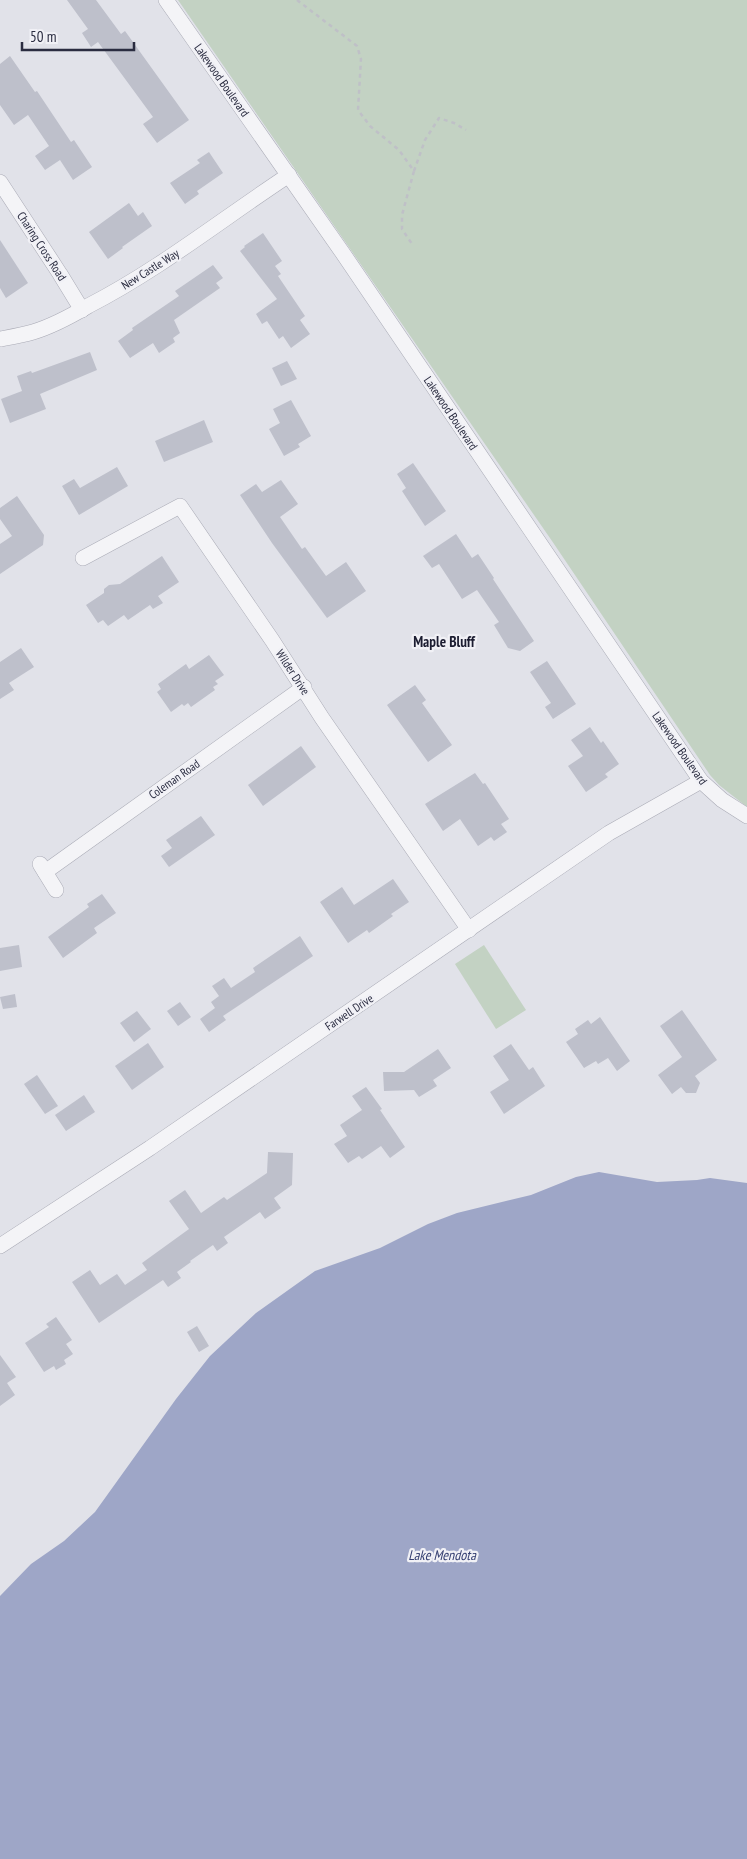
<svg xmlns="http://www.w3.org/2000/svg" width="747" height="1859" viewBox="0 0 747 1859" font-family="'PT Sans Narrow',sans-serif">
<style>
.green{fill:#c3d2c3}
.water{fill:#9ea6c7}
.building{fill:#bec0cb}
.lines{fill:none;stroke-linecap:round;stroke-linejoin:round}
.minor-casing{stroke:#aaabb6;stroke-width:16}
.path{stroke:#bfc0c7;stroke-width:2.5;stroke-dasharray:4 4;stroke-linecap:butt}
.minor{stroke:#f4f4f7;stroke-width:15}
.labels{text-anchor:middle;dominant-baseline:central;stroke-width:4.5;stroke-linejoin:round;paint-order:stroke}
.street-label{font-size:12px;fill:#2a2c40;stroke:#f1f1f6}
.water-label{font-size:14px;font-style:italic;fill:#364072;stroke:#f1f1f6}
.quarter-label{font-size:15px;font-weight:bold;fill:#1c1d31;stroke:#f1f1f6}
</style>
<rect width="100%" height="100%" fill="#e1e2e9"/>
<g class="green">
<polygon points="178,0 747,0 747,807 719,785 710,775 552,541"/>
<polygon points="484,945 526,1010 496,1029 455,964"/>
</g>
<polygon class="water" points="599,1172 657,1182 697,1180 710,1178 747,1183 747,1859 0,1859 0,1596 31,1564 64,1541 95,1512 176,1399 210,1356 256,1313 315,1271 380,1248 428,1224 457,1213 531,1195 576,1177"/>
<g class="building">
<polygon points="67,0 96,0 121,34 125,31 189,120 157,143 143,124 153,117 98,42 91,47 82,33 88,29"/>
<polygon points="10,56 35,92 37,91 71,142 74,140 92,167 73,180 60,160 45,170 35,156 49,146 28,115 14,125 0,105 0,64"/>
<polygon points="209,152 223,173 197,191 199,194 185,204 170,183 200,163 197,160"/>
<polygon points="129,203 138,216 143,212 152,226 122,247 123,248 108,259 89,232"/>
<polygon points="263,233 282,261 275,266 281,274 278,276 305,316 300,320 310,334 291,348 283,336 279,339 267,321 262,324 256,314 277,299 240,251 245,247 244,246"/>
<polygon points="0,240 28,283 6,298 0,288"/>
<polygon points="213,265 223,278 216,283 220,288 174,320 180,333 173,338 175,342 159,353 153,343 130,358 118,341 133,330 132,328 179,296 175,291"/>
<polygon points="90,352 97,370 40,394 46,409 10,423 1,399 22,391 17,376 31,371 32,373"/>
<polygon points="287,361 297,379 281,386 272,368"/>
<polygon points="291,400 311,436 298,444 300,447 284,456 269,429 280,423 273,409"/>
<polygon points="204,420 213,442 164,462 155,441"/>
<polygon points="413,463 446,511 425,526 402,491 406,488 397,474"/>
<polygon points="117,467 128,486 79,515 62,486 74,479 80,488"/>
<polygon points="281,480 298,504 280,517 302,549 305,547 326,576 346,562 366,591 327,618 272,543 240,495 256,484 262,492"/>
<polygon points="17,496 44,535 43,545 0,574 0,544 12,536 0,519 0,508"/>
<polygon points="456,534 472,558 478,554 494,578 493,579 534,641 520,651 508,648 494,625 499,622 477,590 462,599 439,564 432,568 423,556"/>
<polygon points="162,556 179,582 158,596 163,603 153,609 150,605 128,620 124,615 108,626 103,620 98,623 86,605 104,593 104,589 109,585 120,584"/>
<polygon points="21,648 34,667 9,683 14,690 0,699 0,662"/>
<polygon points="209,655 224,675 215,681 218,684 213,687 215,690 191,707 188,703 184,706 182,704 171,712 157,692 161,689 158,684 186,664 189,669"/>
<polygon points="547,661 576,704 553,719 545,707 551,703 530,672"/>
<polygon points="415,685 426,700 422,703 452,745 428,762 387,705"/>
<polygon points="590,727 601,743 603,741 619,764 605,774 608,777 586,792 568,766 583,756 571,740"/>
<polygon points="301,746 316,767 263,806 248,785"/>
<polygon points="475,773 483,784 485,783 509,819 501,824 507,832 494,841 491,837 478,846 460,819 443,831 425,804"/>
<polygon points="201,816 215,835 169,867 161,856 172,848 166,840"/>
<polygon points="393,879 409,902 391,914 393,916 369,933 367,930 348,943 320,902 342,887 354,905"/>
<polygon points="102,894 116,913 94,928 97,933 63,958 48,937 89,907 87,904"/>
<polygon points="300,936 313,956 223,1016 226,1020 209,1032 200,1019 215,1008 211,1002 219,996 212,986 224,978 231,988 255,972 253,968"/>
<polygon points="19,945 22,967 0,971 0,948"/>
<polygon points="15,994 17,1007 3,1009 0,997"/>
<polygon points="180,1002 191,1017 178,1026 167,1011"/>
<polygon points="682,1010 717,1060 695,1076 700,1083 696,1093 686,1093 681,1087 672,1094 658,1075 682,1057 660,1026"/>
<polygon points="137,1011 151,1029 134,1042 120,1023"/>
<polygon points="600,1017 630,1061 617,1071 608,1058 598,1064 596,1061 584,1068 566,1042 578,1034 575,1029 588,1020 591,1024"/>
<polygon points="148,1043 164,1067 132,1090 115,1066"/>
<polygon points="511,1044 529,1070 533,1067 545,1086 504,1114 490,1092 509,1080 493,1056"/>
<polygon points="438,1049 451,1068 433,1080 437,1086 419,1097 414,1090 384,1091 383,1072 404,1072"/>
<polygon points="37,1075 58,1106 45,1114 24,1084"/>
<polygon points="366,1087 382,1109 380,1110 405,1147 390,1158 381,1146 362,1159 359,1156 348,1163 334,1144 347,1136 340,1125 362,1110 352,1096"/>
<polygon points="84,1095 95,1112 66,1131 55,1115"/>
<polygon points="268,1152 293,1153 292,1185 274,1198 281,1208 265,1219 260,1212 224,1237 228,1243 217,1251 213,1245 190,1261 191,1262 177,1272 181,1278 168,1287 163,1280 99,1323 72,1282 90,1270 100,1285 117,1274 125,1285 147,1270 142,1263 189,1229 169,1201 185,1190 201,1213 224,1197 227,1200 267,1173"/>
<polygon points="56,1317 72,1340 66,1344 73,1354 64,1360 66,1364 56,1370 54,1366 44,1372 25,1343 49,1327 46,1324"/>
<polygon points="197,1326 209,1346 199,1352 187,1332"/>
<polygon points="0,1355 16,1377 7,1383 15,1395 0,1406"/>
</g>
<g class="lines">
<g class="minor-casing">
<g id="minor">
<polyline points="166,0 342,252 701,781 722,800 747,816"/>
<polyline points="0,182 60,274 82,310"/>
<path d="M 0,339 C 11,337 23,335 33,332 C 53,326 71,316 88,306 C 160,269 222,219 289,175"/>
<polyline points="83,558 180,506 272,640 322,718 469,930"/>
<polyline points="40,864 56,890"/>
<polyline points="45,872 304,687"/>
<polyline points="0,1246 150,1148 609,833 701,781"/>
</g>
</g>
<g class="path">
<polyline points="297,0 357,46 361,59 358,110 370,126 399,150 414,171 402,215 402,229 412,244"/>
<polyline points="414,171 425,140 439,118 454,123 466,130"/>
</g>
<use href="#minor" class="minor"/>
</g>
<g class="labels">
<g class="street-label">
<text transform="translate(222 80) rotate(55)">Lakewood Boulevard</text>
<text transform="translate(42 246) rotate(57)">Charing Cross Road</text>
<text transform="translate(150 269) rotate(-32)">New Castle Way</text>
<text transform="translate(451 413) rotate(56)">Lakewood Boulevard</text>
<text transform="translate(293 672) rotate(57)">Wilder Drive</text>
<text transform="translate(680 748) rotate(55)">Lakewood Boulevard</text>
<text transform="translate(174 779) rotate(-35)">Coleman Road</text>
<text transform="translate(349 1012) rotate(-34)">Farwell Drive</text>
</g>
<g class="water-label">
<text x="442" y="1555">Lake Mendota</text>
</g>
<g class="quarter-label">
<text x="444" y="641">Maple Bluff</text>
</g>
</g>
<path d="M22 42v8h112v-8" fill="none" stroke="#2a2c40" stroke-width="2.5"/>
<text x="30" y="42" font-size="15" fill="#2a2c40" stroke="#f1f1f6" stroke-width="4" paint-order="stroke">50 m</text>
</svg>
